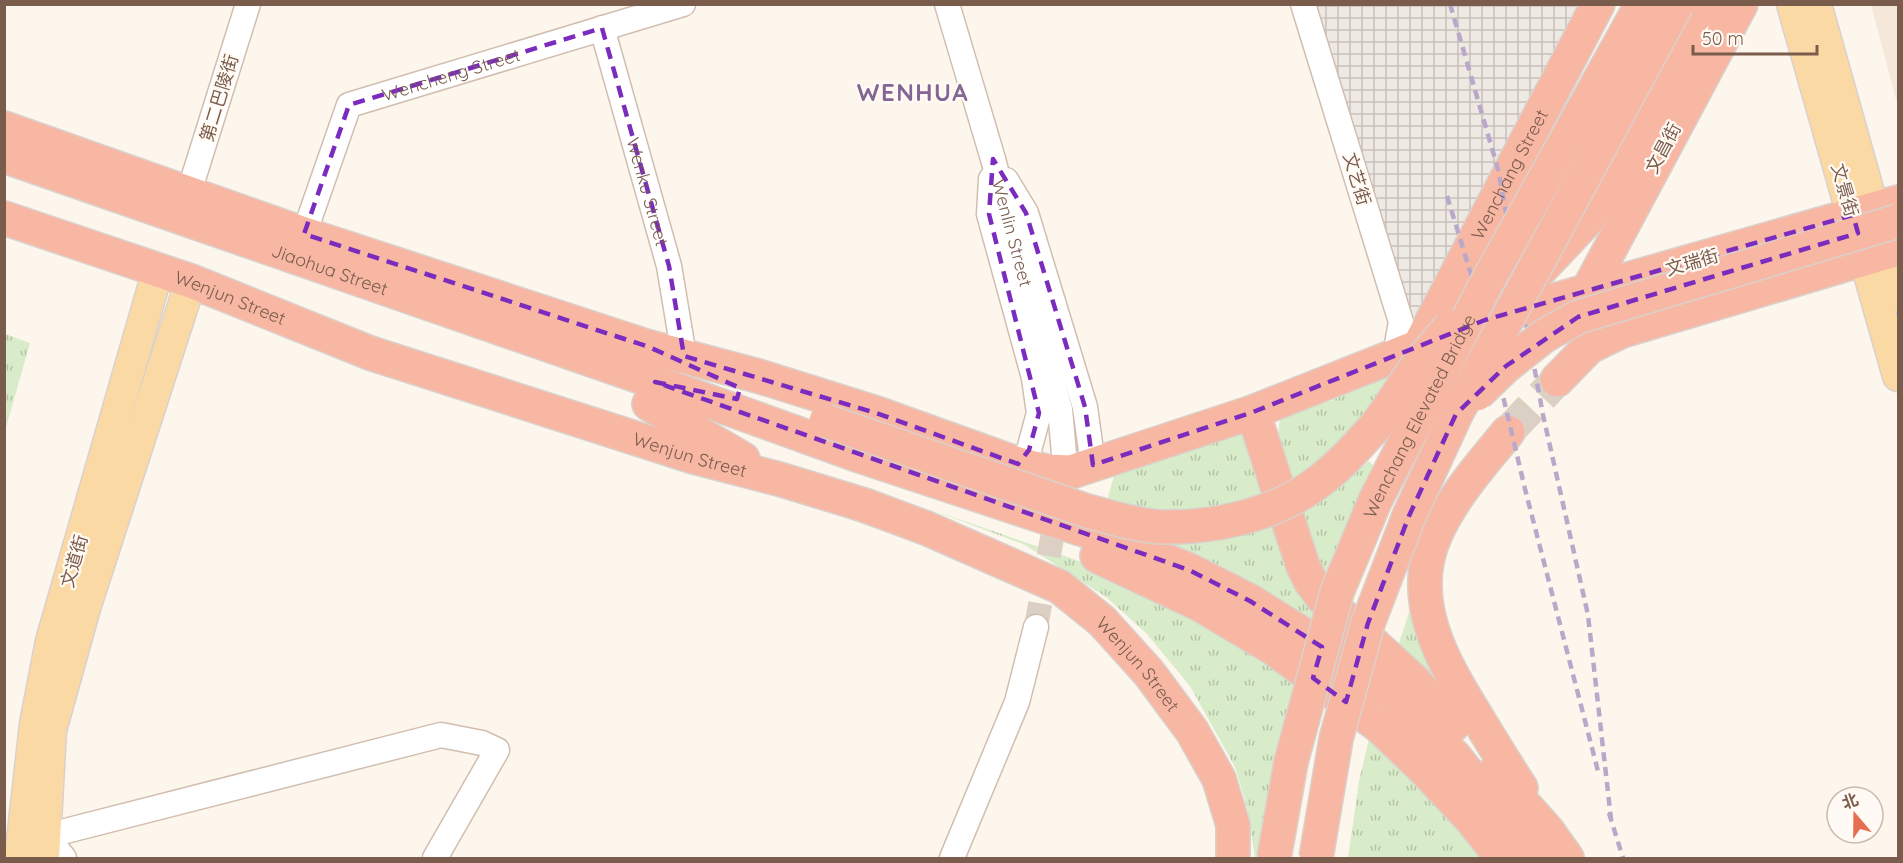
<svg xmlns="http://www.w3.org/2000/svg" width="1903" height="863" viewBox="0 0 1903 863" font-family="Quicksand,'Noto Sans SC',sans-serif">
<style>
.residential{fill:#f5e8da}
.industrial{fill:url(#industrial-grid)}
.grass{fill:url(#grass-tufts)}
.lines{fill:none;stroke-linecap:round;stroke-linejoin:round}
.minor-tunnel{stroke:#dcd0c4;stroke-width:24;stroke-dasharray:24 12;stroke-linecap:butt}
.highway-tunnel{stroke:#dcd0c4;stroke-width:33;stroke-dasharray:33 16;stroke-linecap:butt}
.minor-casing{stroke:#d1beb0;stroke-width:27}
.major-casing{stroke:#dad1cd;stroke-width:33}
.highway-casing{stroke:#dad1cd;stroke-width:36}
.minor{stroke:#fff;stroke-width:24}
.major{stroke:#fbd9a5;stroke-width:30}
.highway{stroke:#f7b7a3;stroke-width:33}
.rail{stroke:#b9a8c9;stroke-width:4.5;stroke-dasharray:9 6;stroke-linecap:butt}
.highway-bridge-casing{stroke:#dad1cd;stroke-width:36;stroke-linecap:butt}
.highway-bridge{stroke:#f7b7a3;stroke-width:33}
.marked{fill:none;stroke:#7b2cbf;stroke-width:4.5;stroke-dasharray:12 8;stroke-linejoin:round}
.labels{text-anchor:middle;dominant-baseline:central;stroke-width:4.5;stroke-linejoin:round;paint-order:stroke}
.street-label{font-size:18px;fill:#7a5c4d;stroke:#fffaf3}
.district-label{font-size:24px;font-weight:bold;letter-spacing:1.5px;fill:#846695;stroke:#fffaf3}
</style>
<defs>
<pattern id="industrial-grid" width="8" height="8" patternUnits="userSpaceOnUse" patternTransform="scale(1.5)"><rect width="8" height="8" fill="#efe9e4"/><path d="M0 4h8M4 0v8" fill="none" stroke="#c7c0bb"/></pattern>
<pattern id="grass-tufts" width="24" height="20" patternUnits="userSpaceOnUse" patternTransform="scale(1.5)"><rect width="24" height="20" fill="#d8ecc9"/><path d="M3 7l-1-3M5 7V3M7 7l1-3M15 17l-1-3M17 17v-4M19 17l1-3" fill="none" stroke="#b4c2a5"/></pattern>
</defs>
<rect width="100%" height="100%" fill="#fdf6ec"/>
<polygon class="residential" points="1871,5 1898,5 1898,107"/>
<polygon class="industrial" points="1303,5 1601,5 1428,342 1401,322"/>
<g class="grass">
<polygon points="5,334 30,343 5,431 4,334"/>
<polygon points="1410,360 1384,409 1289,486 1278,436 1280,418 1333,400"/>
<polygon points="1246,425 1265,498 1216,511 1160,511 1113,502 1108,497 1114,476 1123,463"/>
<polygon points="1369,461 1374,466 1326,582 1295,512 1337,487"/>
<polygon points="927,508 1096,567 1169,597 1297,676 1277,763 1262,858 1255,858 1247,807 1235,767 1190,686 1146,633 1106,597 1025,545"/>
<polygon points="1273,521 1319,610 1313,628 1156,538"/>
<polygon points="1418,585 1470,723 1396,652"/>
<polygon points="1371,731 1491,858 1348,858 1359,781"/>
</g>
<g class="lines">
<polyline class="minor-tunnel" points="1036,627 1058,505"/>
<polyline class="highway-tunnel" points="1508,432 1557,380"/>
<g class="minor-casing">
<g id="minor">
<path id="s1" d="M 947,4 L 993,159 L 1060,409 L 1065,465"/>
<polyline points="1303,4 1401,322 1395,355"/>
<path id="s2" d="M 602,28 L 669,266 L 684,356"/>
<polyline points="991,179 989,214 1034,378 1039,413 1029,450 1018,464"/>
<polyline points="1006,180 1026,213 1085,407 1093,465"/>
<polyline points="189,192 248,4"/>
<path id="s3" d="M 304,234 L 349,105 L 683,4"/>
<polyline points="64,858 46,836 441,735 482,743 497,750 435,858"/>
<polyline points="952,858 1017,702 1036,627"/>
</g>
</g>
<g class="major-casing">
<g id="major">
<polyline points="1792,4 1898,376"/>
<polyline points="1816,4 1898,296"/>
<polyline points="20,858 35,724 51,641 158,270"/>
<polyline points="44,858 51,730 85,608 191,281"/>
</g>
</g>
<g class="highway-casing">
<g id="highway">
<polyline points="4,128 304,234 649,347 758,376 876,413 1018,464 1046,471 1071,472 1253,412 1485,320 1898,202"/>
<path id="s4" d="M 4,156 L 655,382 L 860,456 L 1117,541 L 1189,570 L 1250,601 L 1344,660 L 1397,698 L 1455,757 L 1536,858"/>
<path id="s5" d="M 4,218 L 191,281 L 370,353 L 694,457 L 779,479 L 864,505 L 926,528 L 1060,587 L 1102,621 L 1149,673 L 1192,731 L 1219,779 L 1233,825 L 1233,858"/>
<polyline points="1538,272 1587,220 1626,160 1711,4"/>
<polyline points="1587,292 1741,4"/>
<path id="s6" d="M 1419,346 L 1598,4"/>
<polyline points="1557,380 1589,347 1622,331 1898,249"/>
<polyline points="649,404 743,459"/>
<polyline points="1253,412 1303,566 1311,582 1323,598 1413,680 1453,725"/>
<path d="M 1508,432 C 1481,465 1452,497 1435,536 C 1407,599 1442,661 1475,714 C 1490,739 1505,763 1521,788"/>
<polyline points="1097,556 1201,605 1273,648 1379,726 1422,767 1472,820 1502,858"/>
<polyline points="1495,772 1547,830 1567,858"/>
</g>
</g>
<use href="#minor" class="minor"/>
<use href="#major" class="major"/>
<use href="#highway" class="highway"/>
<g class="rail">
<polyline points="1450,4 1498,169 1543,415 1588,615 1611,819"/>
<polyline points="1447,196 1485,320 1525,489 1599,775"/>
<polyline points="1609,813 1623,858"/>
</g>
<g class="highway-bridge-casing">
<g id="highway-bridge">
<polyline points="1477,394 1506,366 1544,336 1578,317 1898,221"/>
<path d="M 826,421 L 1087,511 C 1111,517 1137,526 1163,527 C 1212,528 1269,516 1310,488 C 1334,472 1354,450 1373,429 C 1390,409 1402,386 1418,365 C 1428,352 1439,340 1450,327"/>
<path id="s7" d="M 1274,858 L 1291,762 L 1337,592 L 1375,501 L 1486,284 L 1642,4"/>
<polyline points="1316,858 1336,739 1368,623 1409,516 1456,414 1677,4"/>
</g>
</g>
<use href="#highway-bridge" class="highway-bridge"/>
</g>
<path class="marked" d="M 602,28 L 669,266 L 684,356 L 876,413 L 1018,464 L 1029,450 L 1039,413 L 989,214 L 993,159 L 1026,213 L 1085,407 L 1093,465 L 1253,412 L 1485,320 L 1853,215 L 1858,233 L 1578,317 L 1506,366 L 1456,414 L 1409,516 L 1368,623 L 1346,702 L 1313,678 L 1322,647 L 1250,601 L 1189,570 L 655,382 L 737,399 L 740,388 L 649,347 L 304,234 L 349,105 Z"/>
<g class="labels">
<g class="street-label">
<text stroke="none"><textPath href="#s3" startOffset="243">Wencheng Street</textPath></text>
<text transform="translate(219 98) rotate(-73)">第二巴陵街</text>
<text transform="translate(1663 148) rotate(-62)">文昌街</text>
<text stroke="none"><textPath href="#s6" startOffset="194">Wenchang Street</textPath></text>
<text transform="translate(1357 179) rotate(73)">文艺街</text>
<text transform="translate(1845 190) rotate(74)">文景街</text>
<text stroke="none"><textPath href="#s2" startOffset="170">Wenku Street</textPath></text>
<text stroke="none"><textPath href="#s1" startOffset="238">Wenlin Street</textPath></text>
<text transform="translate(1692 262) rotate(-16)">文瑞街</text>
<text stroke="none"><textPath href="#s4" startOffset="345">Jiaohua Street</textPath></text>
<text stroke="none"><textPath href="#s5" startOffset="240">Wenjun Street</textPath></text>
<text stroke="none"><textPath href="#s7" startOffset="468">Wenchang Elevated Bridge</textPath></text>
<text stroke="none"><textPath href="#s5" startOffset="726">Wenjun Street</textPath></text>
<text transform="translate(74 561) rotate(-74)">文道街</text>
<text stroke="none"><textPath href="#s5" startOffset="1230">Wenjun Street</textPath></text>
</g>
<g class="district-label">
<text x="913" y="92">WENHUA</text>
</g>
</g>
<rect width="1903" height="863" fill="none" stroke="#7a5c4d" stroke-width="12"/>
<g transform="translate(1855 815) rotate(340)"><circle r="28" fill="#fffaf3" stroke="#cabbb1" stroke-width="1.5"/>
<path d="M0-4.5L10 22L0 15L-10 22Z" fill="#e76f51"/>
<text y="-9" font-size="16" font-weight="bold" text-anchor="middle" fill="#7a5c4d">北</text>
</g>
<path d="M1693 45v9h124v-9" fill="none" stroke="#7a5c4d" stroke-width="3"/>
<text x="1702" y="45" font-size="18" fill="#7a5c4d" stroke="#fffaf3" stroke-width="4.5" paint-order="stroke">50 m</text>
</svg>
